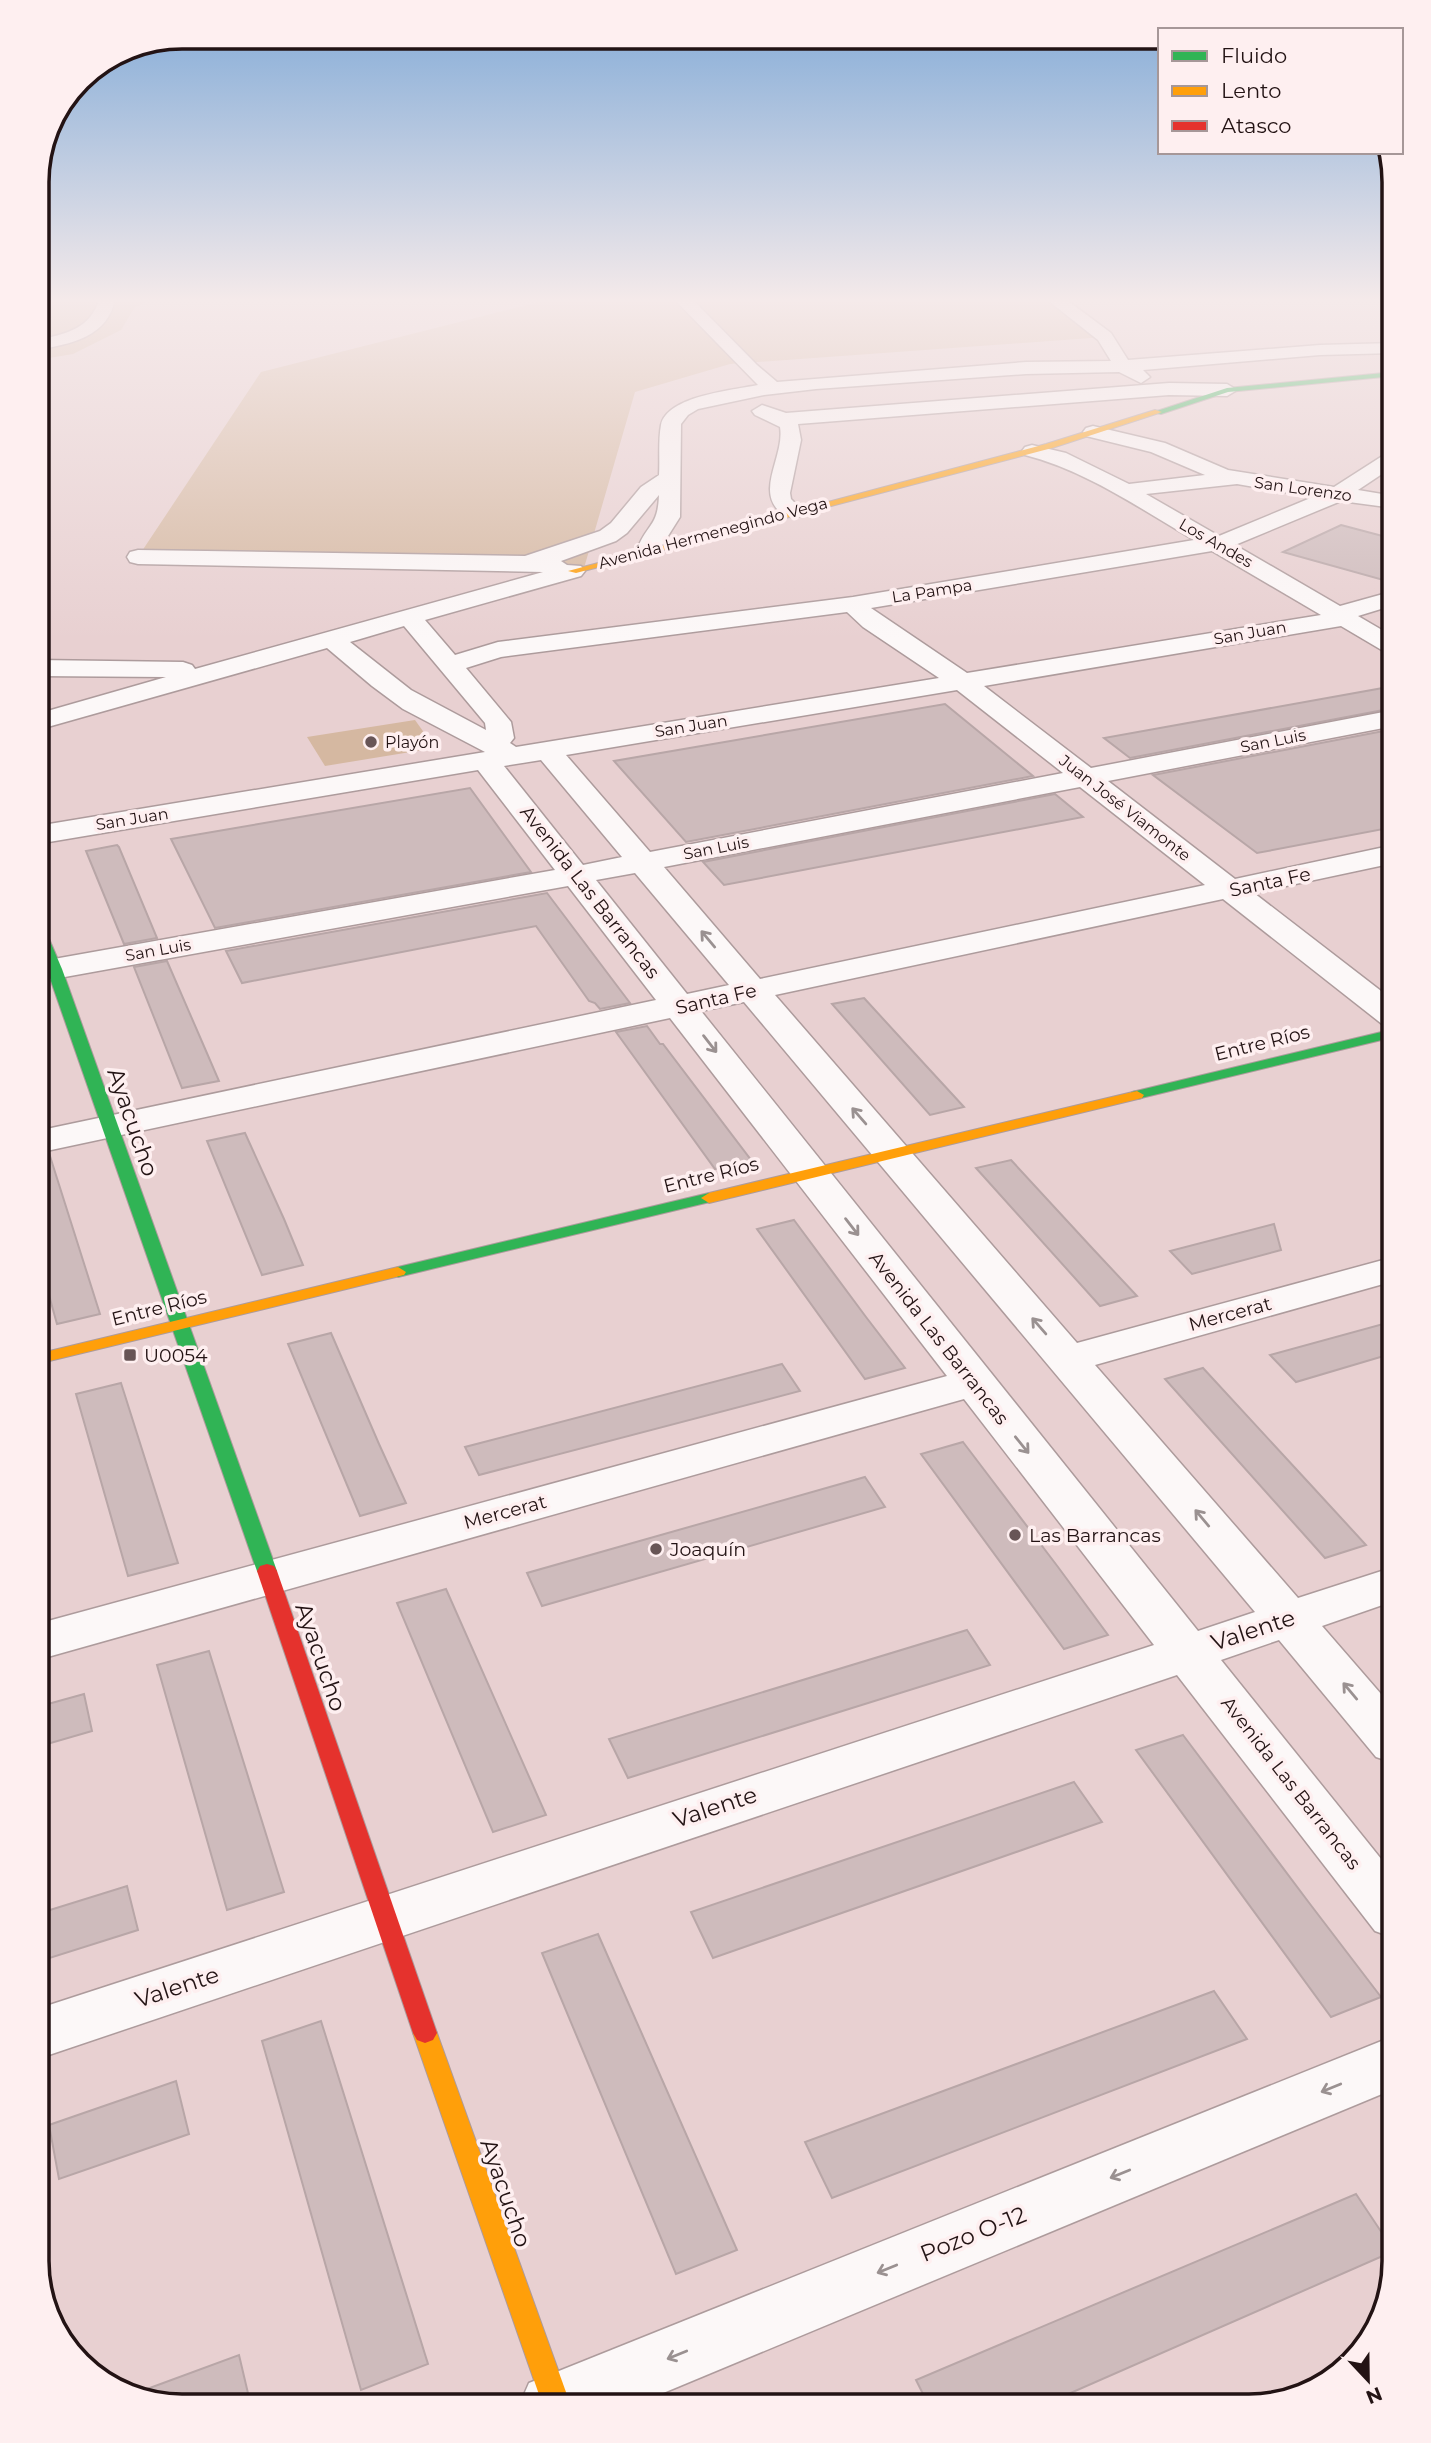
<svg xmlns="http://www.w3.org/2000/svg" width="1431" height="2443" viewBox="0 0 1431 2443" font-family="Montserrat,sans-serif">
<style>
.green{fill:#d5b8a1}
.building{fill:#cebbbc;stroke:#b8a6a7;stroke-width:2}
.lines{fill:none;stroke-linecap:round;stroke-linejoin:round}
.street-casing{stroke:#ad9b9c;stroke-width:3}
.fast-casing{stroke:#ad9b9c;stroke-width:2}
.slow-casing{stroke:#ad9b9c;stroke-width:2}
.jam-casing{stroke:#ad9b9c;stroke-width:2}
.street{fill:#fcf8f8;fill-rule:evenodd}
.fast{fill:#30b455;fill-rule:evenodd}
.slow{fill:#ff9f0a;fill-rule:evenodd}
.jam{fill:#e5322d;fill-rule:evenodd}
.oneway{stroke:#9a9191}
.poi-dot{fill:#685556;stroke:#feeff0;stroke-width:2.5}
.labels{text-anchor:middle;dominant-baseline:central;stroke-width:7;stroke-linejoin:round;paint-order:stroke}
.far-street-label{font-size:16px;fill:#231314;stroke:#feeff0}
.far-poi-label{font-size:16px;fill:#231314;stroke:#feeff0;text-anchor:start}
.street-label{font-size:19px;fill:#231314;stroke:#feeff0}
.poi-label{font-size:19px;fill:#231314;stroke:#feeff0;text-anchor:start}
.near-street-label{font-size:23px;fill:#231314;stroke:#feeff0}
.rim{fill:none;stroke:#231314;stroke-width:3.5}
</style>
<rect width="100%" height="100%" fill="#e8d0d1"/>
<g class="green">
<polygon points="37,298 154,298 134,308 121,330 73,354 37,360"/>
<polygon points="555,298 1068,298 1113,334 1103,335 1105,337 730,364 635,392 584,568 138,557 261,372"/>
<polygon points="415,720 435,748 325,766 307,737"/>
</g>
<g class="building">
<polygon points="1341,525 1394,539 1394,583 1283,552"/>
<polygon points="1394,686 1394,708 1130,758 1104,738"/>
<polygon points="945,704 1033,776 686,842 614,761"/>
<polygon points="1394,729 1394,827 1257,853 1153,775"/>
<polygon points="470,788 531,872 215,928 171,839"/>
<polygon points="1055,794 1083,817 724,885 703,862"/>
<polygon points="117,845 119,847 157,938 124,944 86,851"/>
<polygon points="547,893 630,1003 600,1009 595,1003 589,1001 536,926 242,983 226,951"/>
<polygon points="167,961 203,1044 219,1081 182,1088 134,967"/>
<polygon points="864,998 929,1069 964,1107 930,1115 832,1004"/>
<polygon points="647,1026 660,1044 663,1044 751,1160 715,1169 616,1032"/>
<polygon points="245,1133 284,1219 303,1265 262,1275 207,1141"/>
<polygon points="49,1153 100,1314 57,1324 37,1252 37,1155"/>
<polygon points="1011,1160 1093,1249 1137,1296 1100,1306 976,1168"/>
<polygon points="794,1220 866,1317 905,1368 865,1379 757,1229"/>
<polygon points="1274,1224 1281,1250 1192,1274 1170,1251"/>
<polygon points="1394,1321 1394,1353 1296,1382 1270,1355"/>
<polygon points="331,1333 379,1444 406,1503 360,1516 288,1344"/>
<polygon points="782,1364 800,1391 479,1475 465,1447"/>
<polygon points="1203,1368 1309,1483 1366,1545 1325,1558 1165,1379"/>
<polygon points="121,1383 178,1563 128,1576 76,1394"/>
<polygon points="963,1442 1058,1567 1108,1635 1064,1649 921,1454"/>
<polygon points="865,1477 885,1507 542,1606 527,1573"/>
<polygon points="446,1589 546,1815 493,1832 397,1603"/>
<polygon points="967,1630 990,1665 628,1778 609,1739"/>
<polygon points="209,1651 284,1892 227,1910 157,1665"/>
<polygon points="84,1694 92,1731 37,1747 37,1707"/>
<polygon points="1183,1735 1310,1904 1381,1997 1331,2017 1136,1750"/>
<polygon points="1074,1782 1102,1822 713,1958 691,1912"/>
<polygon points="127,1886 138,1930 37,1962 37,1914"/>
<polygon points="598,1934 737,2250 676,2274 542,1953"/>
<polygon points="1214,1991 1247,2039 832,2198 805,2142"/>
<polygon points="321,2021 428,2364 361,2390 262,2041"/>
<polygon points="176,2081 189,2134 59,2179 49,2125"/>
<polygon points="1356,2194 1394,2251 1041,2406 929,2406 916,2380"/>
<polygon points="239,2355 251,2406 173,2406 136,2393"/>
</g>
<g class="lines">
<g class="street-casing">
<g id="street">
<path d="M 99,298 L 115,298 C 109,337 70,344 37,350 L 37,340 C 64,335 93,328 99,298 Z"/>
<path d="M 673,298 L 691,298 L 757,365 L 777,382 L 1026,362 L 1111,361 L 1098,340 L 1045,298 L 1064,298 L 1111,333 L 1128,360 L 1320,345 L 1394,343 L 1394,353 L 1320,355 L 1143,370 L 1150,377 L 1141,383 L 1119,372 L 1026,374 L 816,389 L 764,395 L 698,409 L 688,415 L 681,424 L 680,517 L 656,555 L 640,555 L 637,550 C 646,524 658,528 659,495 L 627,533 L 616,541 L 561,561 L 567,565 L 581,566 L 585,571 L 581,576 L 425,620 L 455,655 L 498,642 L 853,597 L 1194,540 C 1139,508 1087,471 1025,455 L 1022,451 L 1025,447 L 1032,445 L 1066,453 L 1129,484 L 1205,475 L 1151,452 L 1086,436 L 1083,432 L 1086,428 L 1093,426 L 1165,443 L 1228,470 L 1334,487 L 1387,453 L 1394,451 L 1394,466 L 1358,490 L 1394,496 L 1394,508 L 1341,501 L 1235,545 L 1340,606 L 1394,591 L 1394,605 L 1358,616 L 1394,637 L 1394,654 L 1385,652 L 1341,626 L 984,686 L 1091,768 L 1394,710 L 1394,726 L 1108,781 L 1235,879 L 1394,845 L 1394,863 L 1254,893 L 1394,1001 L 1394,1027 L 1382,1024 L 1223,899 L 775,995 L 1077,1343 L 1394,1257 L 1394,1281 L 1095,1365 L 1298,1598 L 1394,1567 L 1394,1601 L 1322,1626 L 1394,1709 L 1394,1763 L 1376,1757 L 1279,1640 L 1221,1660 L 1394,1875 L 1394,1938 L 1375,1931 L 1177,1675 L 37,2059 L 37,2009 L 1154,1645 L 964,1399 L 37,1660 L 37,1624 L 947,1376 L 670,1018 L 37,1153 L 37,1131 L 656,1000 L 568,886 L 37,982 L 37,962 L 555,870 L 478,770 L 37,844 L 37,826 L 485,752 L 403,709 L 372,686 L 327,648 L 37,730 L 37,714 L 166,677 L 37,676 L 37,660 L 183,662 L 192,665 L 195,669 L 543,572 L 138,564 L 130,562 L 127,557 L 130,552 L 138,550 L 525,556 L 600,531 L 611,523 L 641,487 L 659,475 C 660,459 658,441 661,425 C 667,396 733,390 758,385 ZM 1237,484 L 1313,497 L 1219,536 L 1146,494 ZM 1212,551 L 1321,615 L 967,673 L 871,608 ZM 847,612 L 863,627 L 939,678 L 516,747 L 510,743 L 514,738 L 511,722 L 466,668 L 501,657 ZM 404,626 L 485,723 L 486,730 L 411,690 L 350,642 ZM 957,690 L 1063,773 L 650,852 L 566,755 ZM 541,760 L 622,857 L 583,865 L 504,766 ZM 1080,787 L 1205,885 L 760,979 L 664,867 ZM 635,873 L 729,985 L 687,994 L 596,880 ZM 744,1002 L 1255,1612 L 1198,1631 L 701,1011 Z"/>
<path d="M 1169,383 L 1227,384 L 1237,390 L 1227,396 L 1169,395 L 798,424 L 801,440 L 790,493 L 791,499 L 803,511 L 800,516 C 791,518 786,517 779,511 C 756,489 785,455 780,427 L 755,415 L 752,411 L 762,405 L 786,413 Z"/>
<polygon points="1394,2036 1394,2089 632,2406 519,2406 529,2383"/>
</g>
</g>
<g class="fast-casing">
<g id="fast">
<polygon points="1394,372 1394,376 1228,392 1161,414 1154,412 1227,388"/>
<polygon points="37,921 43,925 62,969 277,1571 274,1576 267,1578 260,1576 257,1571 37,941"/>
<polygon points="1394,1029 1394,1037 1137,1099 1130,1095 1132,1092"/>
<polygon points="709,1193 714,1195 717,1198 714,1201 398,1277 390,1272 398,1267"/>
</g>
</g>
<g class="slow-casing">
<g id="slow">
<polygon points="1155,410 1162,412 1052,448 576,573 568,571 1046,444"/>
<polygon points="1137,1091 1144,1095 1142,1098 709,1203 701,1198 709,1193"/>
<polygon points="398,1267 406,1272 404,1275 37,1364 37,1354"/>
<polygon points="425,2023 433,2026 437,2033 571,2406 543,2406 413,2033 417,2026"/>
</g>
</g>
<g class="jam-casing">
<polygon id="jam" points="267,1564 274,1566 277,1571 437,2033 433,2040 425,2043 417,2040 413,2033 257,1571 260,1566"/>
</g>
<use href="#street" class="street"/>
<use href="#fast" class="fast"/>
<use href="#slow" class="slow"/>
<use href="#jam" class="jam"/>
</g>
<defs><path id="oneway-shaft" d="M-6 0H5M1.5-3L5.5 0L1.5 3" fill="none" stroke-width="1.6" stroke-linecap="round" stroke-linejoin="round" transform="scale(1.75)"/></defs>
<g class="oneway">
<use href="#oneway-shaft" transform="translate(708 939) rotate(-130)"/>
<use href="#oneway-shaft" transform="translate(710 1044) rotate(52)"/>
<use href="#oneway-shaft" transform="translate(859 1116) rotate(-131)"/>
<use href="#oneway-shaft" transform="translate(852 1227) rotate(52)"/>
<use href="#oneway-shaft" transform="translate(1039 1326) rotate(-131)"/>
<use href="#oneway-shaft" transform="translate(1022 1445) rotate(51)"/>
<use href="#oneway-shaft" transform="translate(1202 1518) rotate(-130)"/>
<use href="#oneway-shaft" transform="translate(1350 1691) rotate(-130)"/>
<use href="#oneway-shaft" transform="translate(1331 2088) rotate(158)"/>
<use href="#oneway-shaft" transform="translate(1120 2174) rotate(158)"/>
<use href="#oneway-shaft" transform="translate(887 2269) rotate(158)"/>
<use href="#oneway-shaft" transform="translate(677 2355) rotate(158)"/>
</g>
<linearGradient id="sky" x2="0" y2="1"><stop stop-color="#81aad7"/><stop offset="0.47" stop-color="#f5eaea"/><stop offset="1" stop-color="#f5eaea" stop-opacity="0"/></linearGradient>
<rect width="1431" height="640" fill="url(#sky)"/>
<g class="poi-dot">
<circle cx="371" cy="742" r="7"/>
<rect x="123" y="1348" width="14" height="14" rx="3.5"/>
<circle cx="1015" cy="1535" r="7"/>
<circle cx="656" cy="1549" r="7"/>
</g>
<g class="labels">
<g class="far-street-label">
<text transform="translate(1303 489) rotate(8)">San Lorenzo</text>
<text transform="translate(713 533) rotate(-15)">Avenida Hermenegindo Vega</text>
<text transform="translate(1216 543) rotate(30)">Los Andes</text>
<text transform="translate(932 591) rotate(-9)">La Pampa</text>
<text transform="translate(1250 633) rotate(-10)">San Juan</text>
<text transform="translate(691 726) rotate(-9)">San Juan</text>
<text transform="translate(1273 741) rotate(-11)">San Luis</text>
<text transform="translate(1125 808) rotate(38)">Juan José Viamonte</text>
<text transform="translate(132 819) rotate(-9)">San Juan</text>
<text transform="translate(716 848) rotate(-11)">San Luis</text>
<text transform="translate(158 950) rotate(-10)">San Luis</text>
</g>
<g class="far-poi-label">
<text x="385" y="742">Playón</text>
</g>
<g class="street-label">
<text transform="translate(1270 882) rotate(-12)">Santa Fe</text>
<text transform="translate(590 892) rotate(52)">Avenida Las Barrancas</text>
<text transform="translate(716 999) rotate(-13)">Santa Fe</text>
<text transform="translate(1262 1043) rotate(-14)">Entre Ríos</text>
<text transform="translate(711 1175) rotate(-14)">Entre Ríos</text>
<text transform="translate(159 1308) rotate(-14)">Entre Ríos</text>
<text transform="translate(1230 1314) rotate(-15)">Mercerat</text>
<text transform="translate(939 1338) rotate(52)">Avenida Las Barrancas</text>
<text transform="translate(505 1512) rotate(-15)">Mercerat</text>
<text transform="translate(1291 1783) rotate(52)">Avenida Las Barrancas</text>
</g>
<g class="poi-label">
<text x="144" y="1355">U0054</text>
<text x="1029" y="1535">Las Barrancas</text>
<text x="670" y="1549">Joaquín</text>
</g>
<g class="near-street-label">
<text transform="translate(133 1122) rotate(71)">Ayacucho</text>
<text transform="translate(1253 1630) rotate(-18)">Valente</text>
<text transform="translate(321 1657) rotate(71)">Ayacucho</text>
<text transform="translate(715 1807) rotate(-18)">Valente</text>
<text transform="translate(177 1987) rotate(-18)">Valente</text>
<text transform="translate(506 2193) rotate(71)">Ayacucho</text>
<text transform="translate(973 2234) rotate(-22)">Pozo O-12</text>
</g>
</g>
<path d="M0 0H1431V2443H0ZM182 49H1249A133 133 0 0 1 1382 182V2261A133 133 0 0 1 1249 2394H182A133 133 0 0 1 49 2261V182A133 133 0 0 1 182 49Z" fill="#feeff0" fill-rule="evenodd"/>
<path class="rim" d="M182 49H1249A133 133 0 0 1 1382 182V2261A133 133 0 0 1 1249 2394H182A133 133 0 0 1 49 2261V182A133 133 0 0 1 182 49Z"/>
<rect x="1158" y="28" width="245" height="126" fill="#feeff0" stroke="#a69798" stroke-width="2"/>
<rect x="1172" y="51" width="35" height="10" fill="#30b455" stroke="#a69798" stroke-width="2"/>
<text x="1221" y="63" font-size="21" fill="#231314">Fluido</text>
<rect x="1172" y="86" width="35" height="10" fill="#ff9f0a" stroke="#a69798" stroke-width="2"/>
<text x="1221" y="98" font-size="21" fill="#231314">Lento</text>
<rect x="1172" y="121" width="35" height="10" fill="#e5322d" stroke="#a69798" stroke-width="2"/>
<text x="1221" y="133" font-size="21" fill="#231314">Atasco</text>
<g transform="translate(1368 2380) rotate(158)" stroke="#feeff0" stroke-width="5" paint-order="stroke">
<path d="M0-5L12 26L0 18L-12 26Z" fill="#231314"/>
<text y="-10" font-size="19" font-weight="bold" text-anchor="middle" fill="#231314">N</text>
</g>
</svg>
